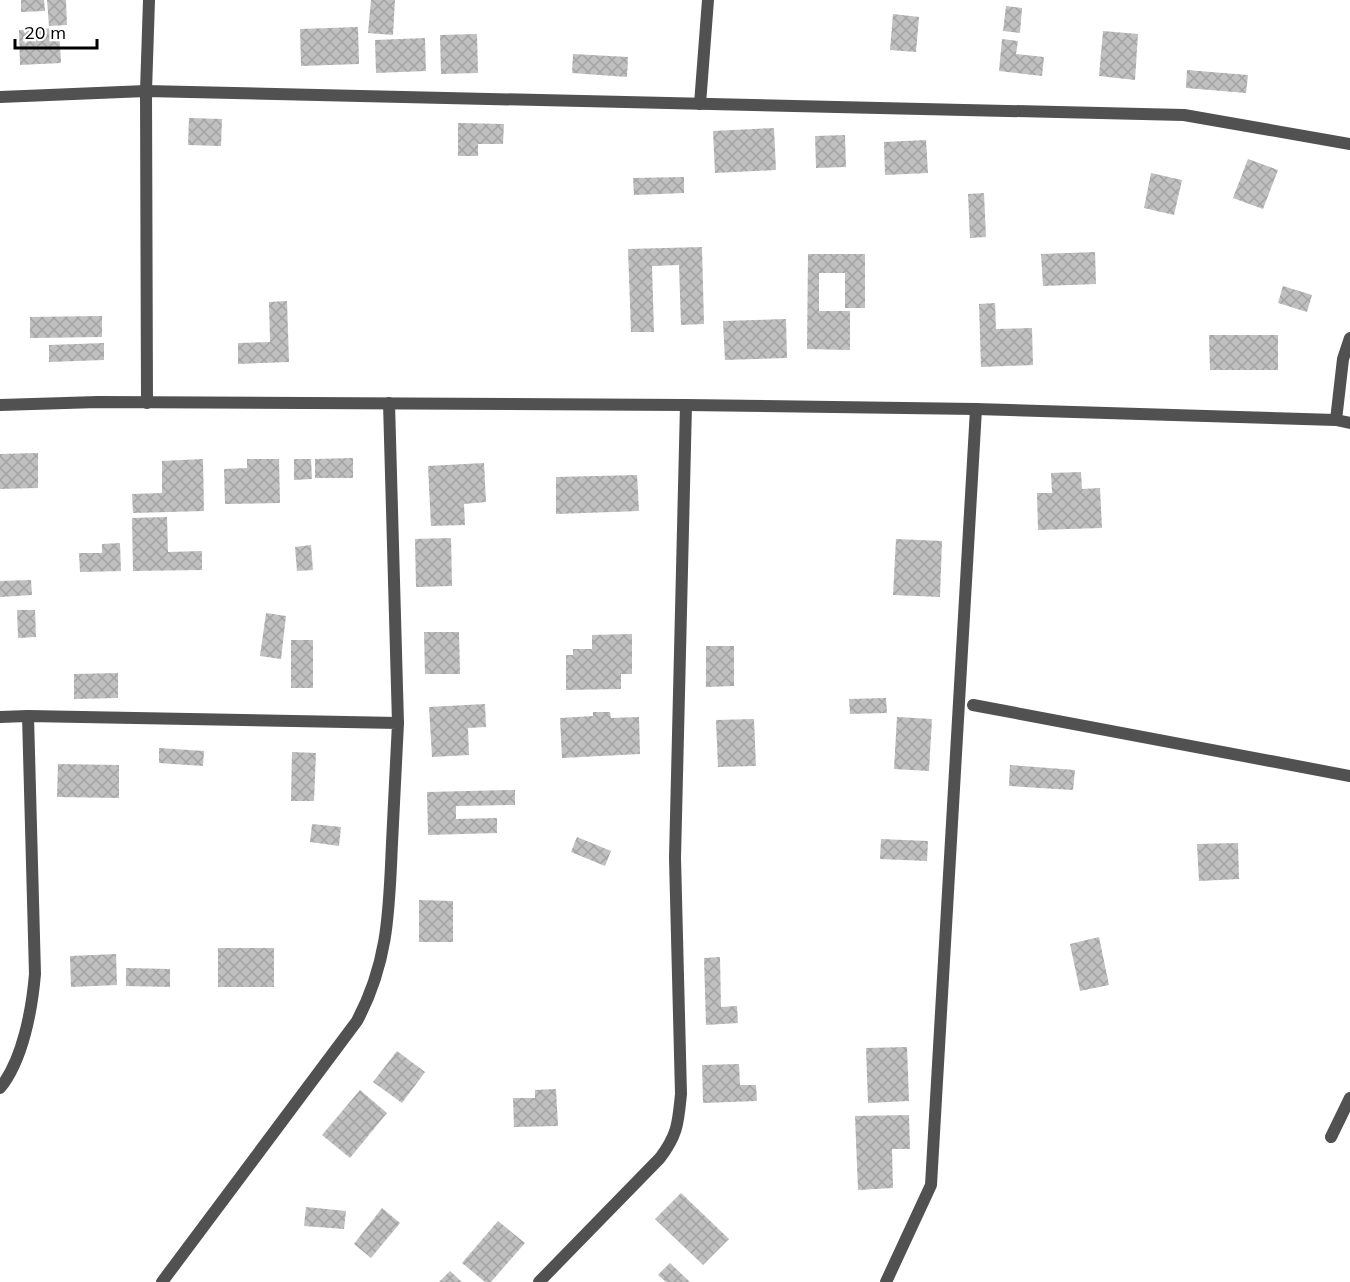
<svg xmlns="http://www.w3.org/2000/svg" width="1350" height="1282" viewBox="0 0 1350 1282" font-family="Mulish,sans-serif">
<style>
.building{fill:url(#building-cross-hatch)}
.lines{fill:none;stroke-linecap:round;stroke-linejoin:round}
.minor{stroke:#515151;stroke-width:12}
</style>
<defs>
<pattern id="building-cross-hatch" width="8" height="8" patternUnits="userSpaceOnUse" patternTransform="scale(1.5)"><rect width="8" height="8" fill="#c0c0c0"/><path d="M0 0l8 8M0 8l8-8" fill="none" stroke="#a3a3a3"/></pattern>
</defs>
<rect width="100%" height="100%" fill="#fff"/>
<g class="building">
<polygon points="21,0 44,0 45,11 21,12"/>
<polygon points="47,0 66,0 67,25 49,26"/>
<polygon points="371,0 395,0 393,35 368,33"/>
<polygon points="1006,6 1022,8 1020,33 1003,31"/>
<polygon points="893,14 919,17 916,52 890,50"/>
<polygon points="358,27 359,64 301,66 300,29"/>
<polygon points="59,28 61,63 20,65 19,30"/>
<polygon points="1103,31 1138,34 1135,80 1099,76"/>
<polygon points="477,34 478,73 441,74 440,35"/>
<polygon points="425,38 426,71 376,73 375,40"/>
<polygon points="1002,39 1018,41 1016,54 1044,57 1042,76 999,71"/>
<polygon points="573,54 628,57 627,77 572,73"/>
<polygon points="1187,70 1248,75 1246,93 1186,88"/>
<polygon points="189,118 222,119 221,146 188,145"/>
<polygon points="458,123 504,124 503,144 478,144 478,156 458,156"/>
<polygon points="774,128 776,170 715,173 713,131"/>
<polygon points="845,135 846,167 816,168 815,136"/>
<polygon points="926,140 928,173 885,175 884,142"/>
<polygon points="1248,159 1278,170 1263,209 1233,198"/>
<polygon points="1151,173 1182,180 1174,215 1144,208"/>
<polygon points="684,177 684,193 634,195 633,178"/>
<polygon points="984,193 986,237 970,238 968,194"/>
<polygon points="702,247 704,324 681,325 679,265 652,266 654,332 631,332 628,249"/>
<polygon points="1095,252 1096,284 1043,286 1041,254"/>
<polygon points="808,254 865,254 865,308 845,308 845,273 819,273 819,311 850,311 850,350 807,349"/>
<polygon points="1283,286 1312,295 1307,312 1278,303"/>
<polygon points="287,301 289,362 238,364 238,343 270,342 269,302"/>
<polygon points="995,303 996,329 1032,328 1033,365 981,367 979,304"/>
<polygon points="102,316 102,337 30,338 30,317"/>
<polygon points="786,319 787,358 725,360 723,321"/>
<polygon points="1209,335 1278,335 1278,370 1210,370"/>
<polygon points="104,343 104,360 49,362 49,345"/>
<polygon points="38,453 38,488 0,489 0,454"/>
<polygon points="353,458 353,478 315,478 315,459"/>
<polygon points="203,459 204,511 133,513 132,494 162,493 162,461"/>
<polygon points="247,459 279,459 280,503 225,504 224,469 247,468"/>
<polygon points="294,459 311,459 312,479 294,480"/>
<polygon points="484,463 486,502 464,504 465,525 431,526 428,466"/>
<polygon points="1081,472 1082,489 1100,488 1102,528 1038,530 1037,493 1052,493 1051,473"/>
<polygon points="637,475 639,511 556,514 556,477"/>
<polygon points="167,517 168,552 202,551 202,570 133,571 132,518"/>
<polygon points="451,538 452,586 416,587 415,539"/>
<polygon points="896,539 942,541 940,597 893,595"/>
<polygon points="120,543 121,571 80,572 79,553 102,553 102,544"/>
<polygon points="311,545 313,570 297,571 295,547"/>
<polygon points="31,580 32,595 0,597 0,581"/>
<polygon points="17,610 35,610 36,637 18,638"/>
<polygon points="266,613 286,616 281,659 260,656"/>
<polygon points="424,632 459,632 460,674 425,674"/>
<polygon points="632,634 632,674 621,674 621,689 566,690 566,655 573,655 573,649 592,649 592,635"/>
<rect x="291" y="640" width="22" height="48"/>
<polygon points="706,646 734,646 734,686 706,687"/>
<polygon points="118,673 118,698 74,699 74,674"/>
<polygon points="886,698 887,713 850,714 849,699"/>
<polygon points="485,704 486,727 468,728 469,755 432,757 429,707"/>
<polygon points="593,712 610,712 611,718 639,717 640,754 562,758 560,718 593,716"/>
<polygon points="897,717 932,719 929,771 894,769"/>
<polygon points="754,719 756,766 718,767 716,720"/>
<polygon points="159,748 204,751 203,766 159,763"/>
<polygon points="292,752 316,753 314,801 291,801"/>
<polygon points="58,764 119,765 119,798 57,797"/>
<polygon points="1010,765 1075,770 1073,790 1009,786"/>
<polygon points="515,790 515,805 456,806 456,819 497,818 497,833 428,835 427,792"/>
<polygon points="312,824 341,827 339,846 310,842"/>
<polygon points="577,837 611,851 605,866 571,852"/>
<polygon points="881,839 928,841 927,861 880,859"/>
<polygon points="1238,843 1239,879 1199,881 1197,844"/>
<polygon points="419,900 453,901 453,942 419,942"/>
<polygon points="1099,937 1109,985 1080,991 1070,944"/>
<rect x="218" y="948" width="56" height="39"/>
<polygon points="116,954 117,985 71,987 70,956"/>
<polygon points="720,957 721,1007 737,1006 738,1023 706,1025 704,958"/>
<polygon points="126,968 170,969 170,987 126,986"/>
<polygon points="907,1047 909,1101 868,1103 866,1048"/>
<polygon points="397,1051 425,1072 402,1103 373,1082"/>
<polygon points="739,1064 740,1085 756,1085 757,1101 703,1103 702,1065"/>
<polygon points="556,1089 558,1126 514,1127 513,1098 535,1098 535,1090"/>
<polygon points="360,1090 387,1113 350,1158 322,1135"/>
<polygon points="909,1115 910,1149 892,1149 893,1188 858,1190 855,1116"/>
<polygon points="681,1193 729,1239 703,1265 655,1219"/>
<polygon points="306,1207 346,1211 344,1229 304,1226"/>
<polygon points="382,1208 400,1223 371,1258 354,1244"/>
<polygon points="498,1221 525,1243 491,1282 485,1282 462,1263"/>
<polygon points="670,1263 690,1282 666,1282 658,1275"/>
<polygon points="450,1271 462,1282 439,1282"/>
</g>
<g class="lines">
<g class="minor">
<polyline points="0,97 146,91 1184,115 1350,144"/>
<polyline points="700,104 708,0"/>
<polyline points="147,403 146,91 149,0"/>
<polyline points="389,403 398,723"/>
<polyline points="0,405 98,402 686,405 976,409 1336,420 1350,423"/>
<polyline points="1336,420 1343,359 1350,338"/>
<polyline points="973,705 1350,776"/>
<polyline points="0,717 28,716"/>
<path d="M 0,1088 C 23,1060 32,1009 35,974 L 28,716 L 398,723 C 396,763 394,803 392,843 C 389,909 389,961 357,1021 L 162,1282"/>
<polyline points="1331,1137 1350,1098"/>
<path d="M 539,1282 L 660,1158 C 678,1134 678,1123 681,1094 L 675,858 L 686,405"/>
<polyline points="886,1282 931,1185 976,409"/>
</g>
</g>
<path d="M15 39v9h82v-9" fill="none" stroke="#000000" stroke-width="3"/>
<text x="24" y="39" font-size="18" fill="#000000" stroke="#ffffff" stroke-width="4.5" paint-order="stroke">20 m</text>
</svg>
